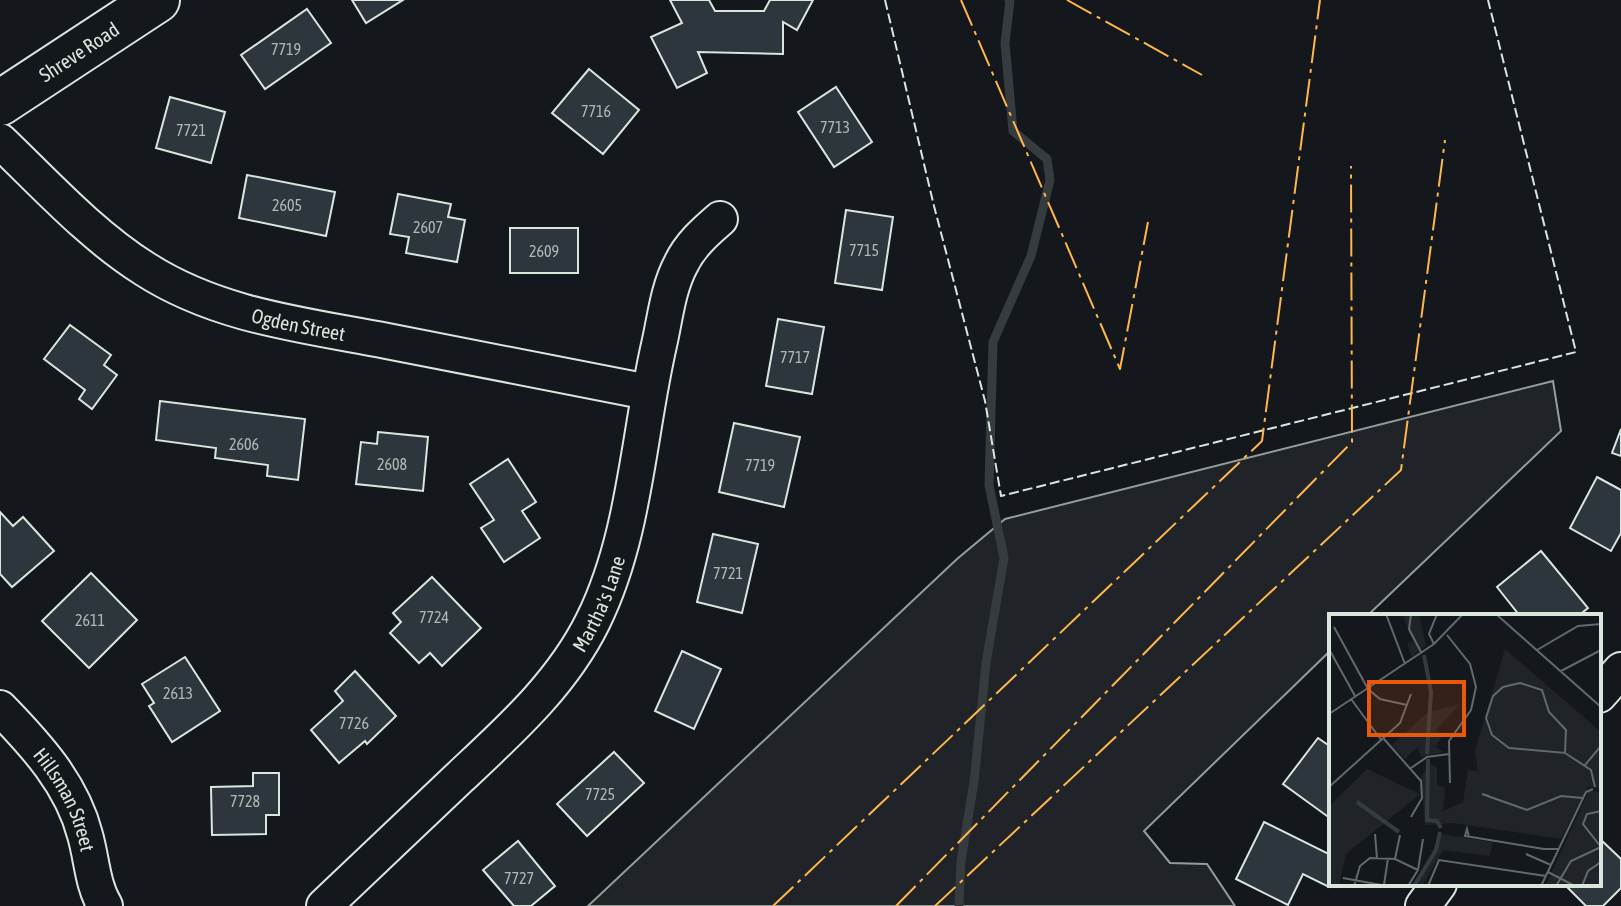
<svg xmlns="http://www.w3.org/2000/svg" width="1621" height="906" viewBox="0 0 1621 906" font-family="'Asap Condensed',sans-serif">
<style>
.green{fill:#202428;stroke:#939e99;stroke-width:2}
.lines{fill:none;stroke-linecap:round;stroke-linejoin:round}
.stream{stroke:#363b3e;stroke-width:9}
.building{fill:#2c363c;stroke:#d8e6dc;stroke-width:2}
.minor-casing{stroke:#d8e6dc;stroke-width:38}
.major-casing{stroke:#d8e6dc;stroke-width:48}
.minor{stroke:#14181c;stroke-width:34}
.major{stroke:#14181c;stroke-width:44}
.fence{stroke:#d8e6dc;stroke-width:2;stroke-dasharray:10 4;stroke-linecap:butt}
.power{stroke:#ffb74d;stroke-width:2;stroke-dasharray:28 6 4 6;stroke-linecap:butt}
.labels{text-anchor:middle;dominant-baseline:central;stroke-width:6;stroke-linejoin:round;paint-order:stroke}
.number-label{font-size:16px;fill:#adbab4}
.street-label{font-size:20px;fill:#d8e6dc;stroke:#14181c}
.inset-river{fill:none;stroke:#363b3e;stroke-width:4}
.inset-road{fill:none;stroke:#626a69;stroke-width:2}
.view{fill:#e8590c;fill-opacity:0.15;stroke:#e8590c;stroke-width:4}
.inset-edge{fill:none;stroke:#d8e6dc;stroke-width:4}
</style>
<rect width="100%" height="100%" fill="#14181c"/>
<polygon class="green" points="1553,381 1561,431 1367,616 1331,616 1331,650 1144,831 1170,863 1207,864 1235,906 588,906 957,559 1005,519"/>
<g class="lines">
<polyline class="stream" points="959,906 961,861 974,782 986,663 1004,558 989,485 993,342 1031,256 1050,180 1047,159 1013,131 1005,43 1010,1 1009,0"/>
</g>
<g class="building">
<polygon points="352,0 403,0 366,23"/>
<polygon points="670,0 709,0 715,11 764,11 770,0 813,0 797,30 783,22 783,54 698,52 707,73 677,88 651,37 682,23"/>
<polygon points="307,9 331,43 265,89 241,55"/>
<polygon points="589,69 639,110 603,154 552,113"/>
<polygon points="836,87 872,142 834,167 798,112"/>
<polygon points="170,97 225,112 211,163 156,148"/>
<polygon points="247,175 335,192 326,236 239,218"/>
<polygon points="398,194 451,204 448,217 465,220 457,262 406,253 409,237 390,234"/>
<polygon points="846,210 893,217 882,290 835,283"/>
<rect x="510" y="228" width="68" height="45"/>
<polygon points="778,319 824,327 812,394 766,386"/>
<polygon points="70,325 111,355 104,365 117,375 92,409 79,399 85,390 44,359"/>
<polygon points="160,401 305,419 298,480 267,476 268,465 215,458 216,448 156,440"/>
<polygon points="734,423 800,437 784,507 719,492"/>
<polygon points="1621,429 1621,456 1612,453"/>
<polygon points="378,432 428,437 423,491 356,484 361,442 377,444"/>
<polygon points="508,459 536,502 522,511 540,538 504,562 481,528 494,520 470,484"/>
<polygon points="1597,477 1621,490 1621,533 1611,551 1570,528"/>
<polygon points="0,512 13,526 23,517 54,551 12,587 0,574"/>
<polygon points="713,534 758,544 742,613 697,602"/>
<polygon points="1541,551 1588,608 1578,616 1520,616 1497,587"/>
<polygon points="91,573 137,620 89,668 42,621"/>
<polygon points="432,577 481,628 442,666 430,653 419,663 390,633 401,622 393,613"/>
<polygon points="682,651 721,669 694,729 655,711"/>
<polygon points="185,657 220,711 172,742 149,706 154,703 142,684"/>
<polygon points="355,671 396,716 367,744 365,741 339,763 311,730 343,701 335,691"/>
<polygon points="1318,738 1331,747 1331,811 1327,816 1283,784"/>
<polygon points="614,752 644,783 587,836 557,804"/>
<polygon points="253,773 279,773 279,815 266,815 266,834 212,835 211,787 253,786"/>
<polygon points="1264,822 1331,855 1331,883 1329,887 1303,874 1288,905 1236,879"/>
<polygon points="1599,838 1621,859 1621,888 1603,906 1586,906 1564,884 1599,884"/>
<polygon points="518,841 555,886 531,906 514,906 483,870"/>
</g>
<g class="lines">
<g class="minor-casing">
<g id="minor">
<path id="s1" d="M 0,141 C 46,185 91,235 145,269 C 218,316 304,325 387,341 C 474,358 561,375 648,392"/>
<polyline points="1599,695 1621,670"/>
<path id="s2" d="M 0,708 C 36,745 72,784 85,835 C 92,859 92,884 105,906"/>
<path id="s3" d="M 324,906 C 369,863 415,820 460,777 C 510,730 562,684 593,621 C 635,536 638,437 659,345 C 665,319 668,288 681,264 C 690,245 705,232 720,219"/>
<polyline points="1423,906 1439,884"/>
</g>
</g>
<g class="major-casing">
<g id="major">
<path id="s4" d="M 0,103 L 157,0"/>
</g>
</g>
<use href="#minor" class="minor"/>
<use href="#major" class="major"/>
<polyline class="fence" points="885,0 934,206 985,401 1001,496 1576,352 1488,0"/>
<g class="power">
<polyline points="961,0 1120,369 1148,222"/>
<polyline points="1067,0 1202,75"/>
<polyline points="773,906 1262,441 1320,0"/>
<polyline points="896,906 1352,442 1351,166"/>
<polyline points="935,906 1401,470 1445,140"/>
</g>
</g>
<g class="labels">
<g class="number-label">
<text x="286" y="49">7719</text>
<text x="596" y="111">7716</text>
<text x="835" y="127">7713</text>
<text x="191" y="130">7721</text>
<text x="287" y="205">2605</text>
<text x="428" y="227">2607</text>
<text x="864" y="250">7715</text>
<text x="544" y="251">2609</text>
<text x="795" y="357">7717</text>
<text x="244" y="444">2606</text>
<text x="392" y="464">2608</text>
<text x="760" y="465">7719</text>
<text x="728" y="573">7721</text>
<text x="434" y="617">7724</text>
<text x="90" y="620">2611</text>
<text x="178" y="693">2613</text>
<text x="354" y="723">7726</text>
<text x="600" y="794">7725</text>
<text x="245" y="801">7728</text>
<text x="519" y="878">7727</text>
</g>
<g class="street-label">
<text stroke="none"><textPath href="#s4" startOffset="94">Shreve Road</textPath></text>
<text stroke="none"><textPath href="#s1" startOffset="358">Ogden Street</textPath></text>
<text stroke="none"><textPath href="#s3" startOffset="412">Martha's Lane</textPath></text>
<text stroke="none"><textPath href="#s2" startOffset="114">Hillsman Street</textPath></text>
</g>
</g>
<g transform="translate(1329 614)">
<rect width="272" height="272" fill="#14181c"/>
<path d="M 73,0 L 90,0 L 97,31 L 83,43 L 78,30 L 84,28 ZM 176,35 L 272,118 L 272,174 L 259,173 L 232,225 L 123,209 L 96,211 L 92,163 L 101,150 L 108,153 L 108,171 L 116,174 L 114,197 L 134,188 L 139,156 L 149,157 L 146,137 ZM 131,90 L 107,116 L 113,122 L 107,133 L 115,138 L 92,143 L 89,133 L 76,145 L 63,131 L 99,98 ZM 38,155 L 91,180 L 17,240 L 10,272 L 0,272 L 0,192 ZM 260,177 L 272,178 L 272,272 L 216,272 ZM 112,220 L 164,228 L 161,242 L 114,236 L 93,272 L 89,268 Z" fill="#202428"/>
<path class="inset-river" d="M 95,41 L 102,78 L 98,140M 99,145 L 98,206 L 108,207 L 112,214M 28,188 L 70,218M 85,272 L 107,236 L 111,218"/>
<path class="inset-road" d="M 57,0 L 76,50M 82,0 L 80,15 L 92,38M 167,0 L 272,93M 5,13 L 39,75 L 51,85 L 78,91M 118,21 L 141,50 L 147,73 L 142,96 L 120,127 L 121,169M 105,30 L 100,20 L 108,0M 0,35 L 26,82M 208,36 L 249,12 L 272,10M 232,57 L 272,36M 191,69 L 213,76 L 220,98 L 237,116 L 236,139 L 180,134 L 163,121 L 157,104 L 164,82 L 174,73 ZM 22,85 L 53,127M 0,100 L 105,30 L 134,0M 55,125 L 92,167 L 93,184 L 82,203M 236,139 L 262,156 L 266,173M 256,151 L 272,132M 82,154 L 98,143 L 120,140M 0,173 L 71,109 L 82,80M 160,182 L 153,180 L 198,196 L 232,182 L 254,184M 46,220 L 48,244M 140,223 L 138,215 L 136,222 L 215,235 L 230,235M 272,233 L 254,210 L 258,200 L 272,197M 197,240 L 222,251M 66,245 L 71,221M 219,258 L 246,272M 14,264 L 58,272M 55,271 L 59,244M 25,272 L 31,252 L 41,244 L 66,245 L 89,256M 79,272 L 89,256 L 94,225M 99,272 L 110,246 L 217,262M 212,272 L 257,178 L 264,175M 227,272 L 242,247 L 272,233M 253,272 L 259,257 L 272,248"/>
<path class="view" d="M 40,68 L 135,68 L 135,121 L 40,121 Z"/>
<rect width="272" height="272" class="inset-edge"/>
</g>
</svg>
